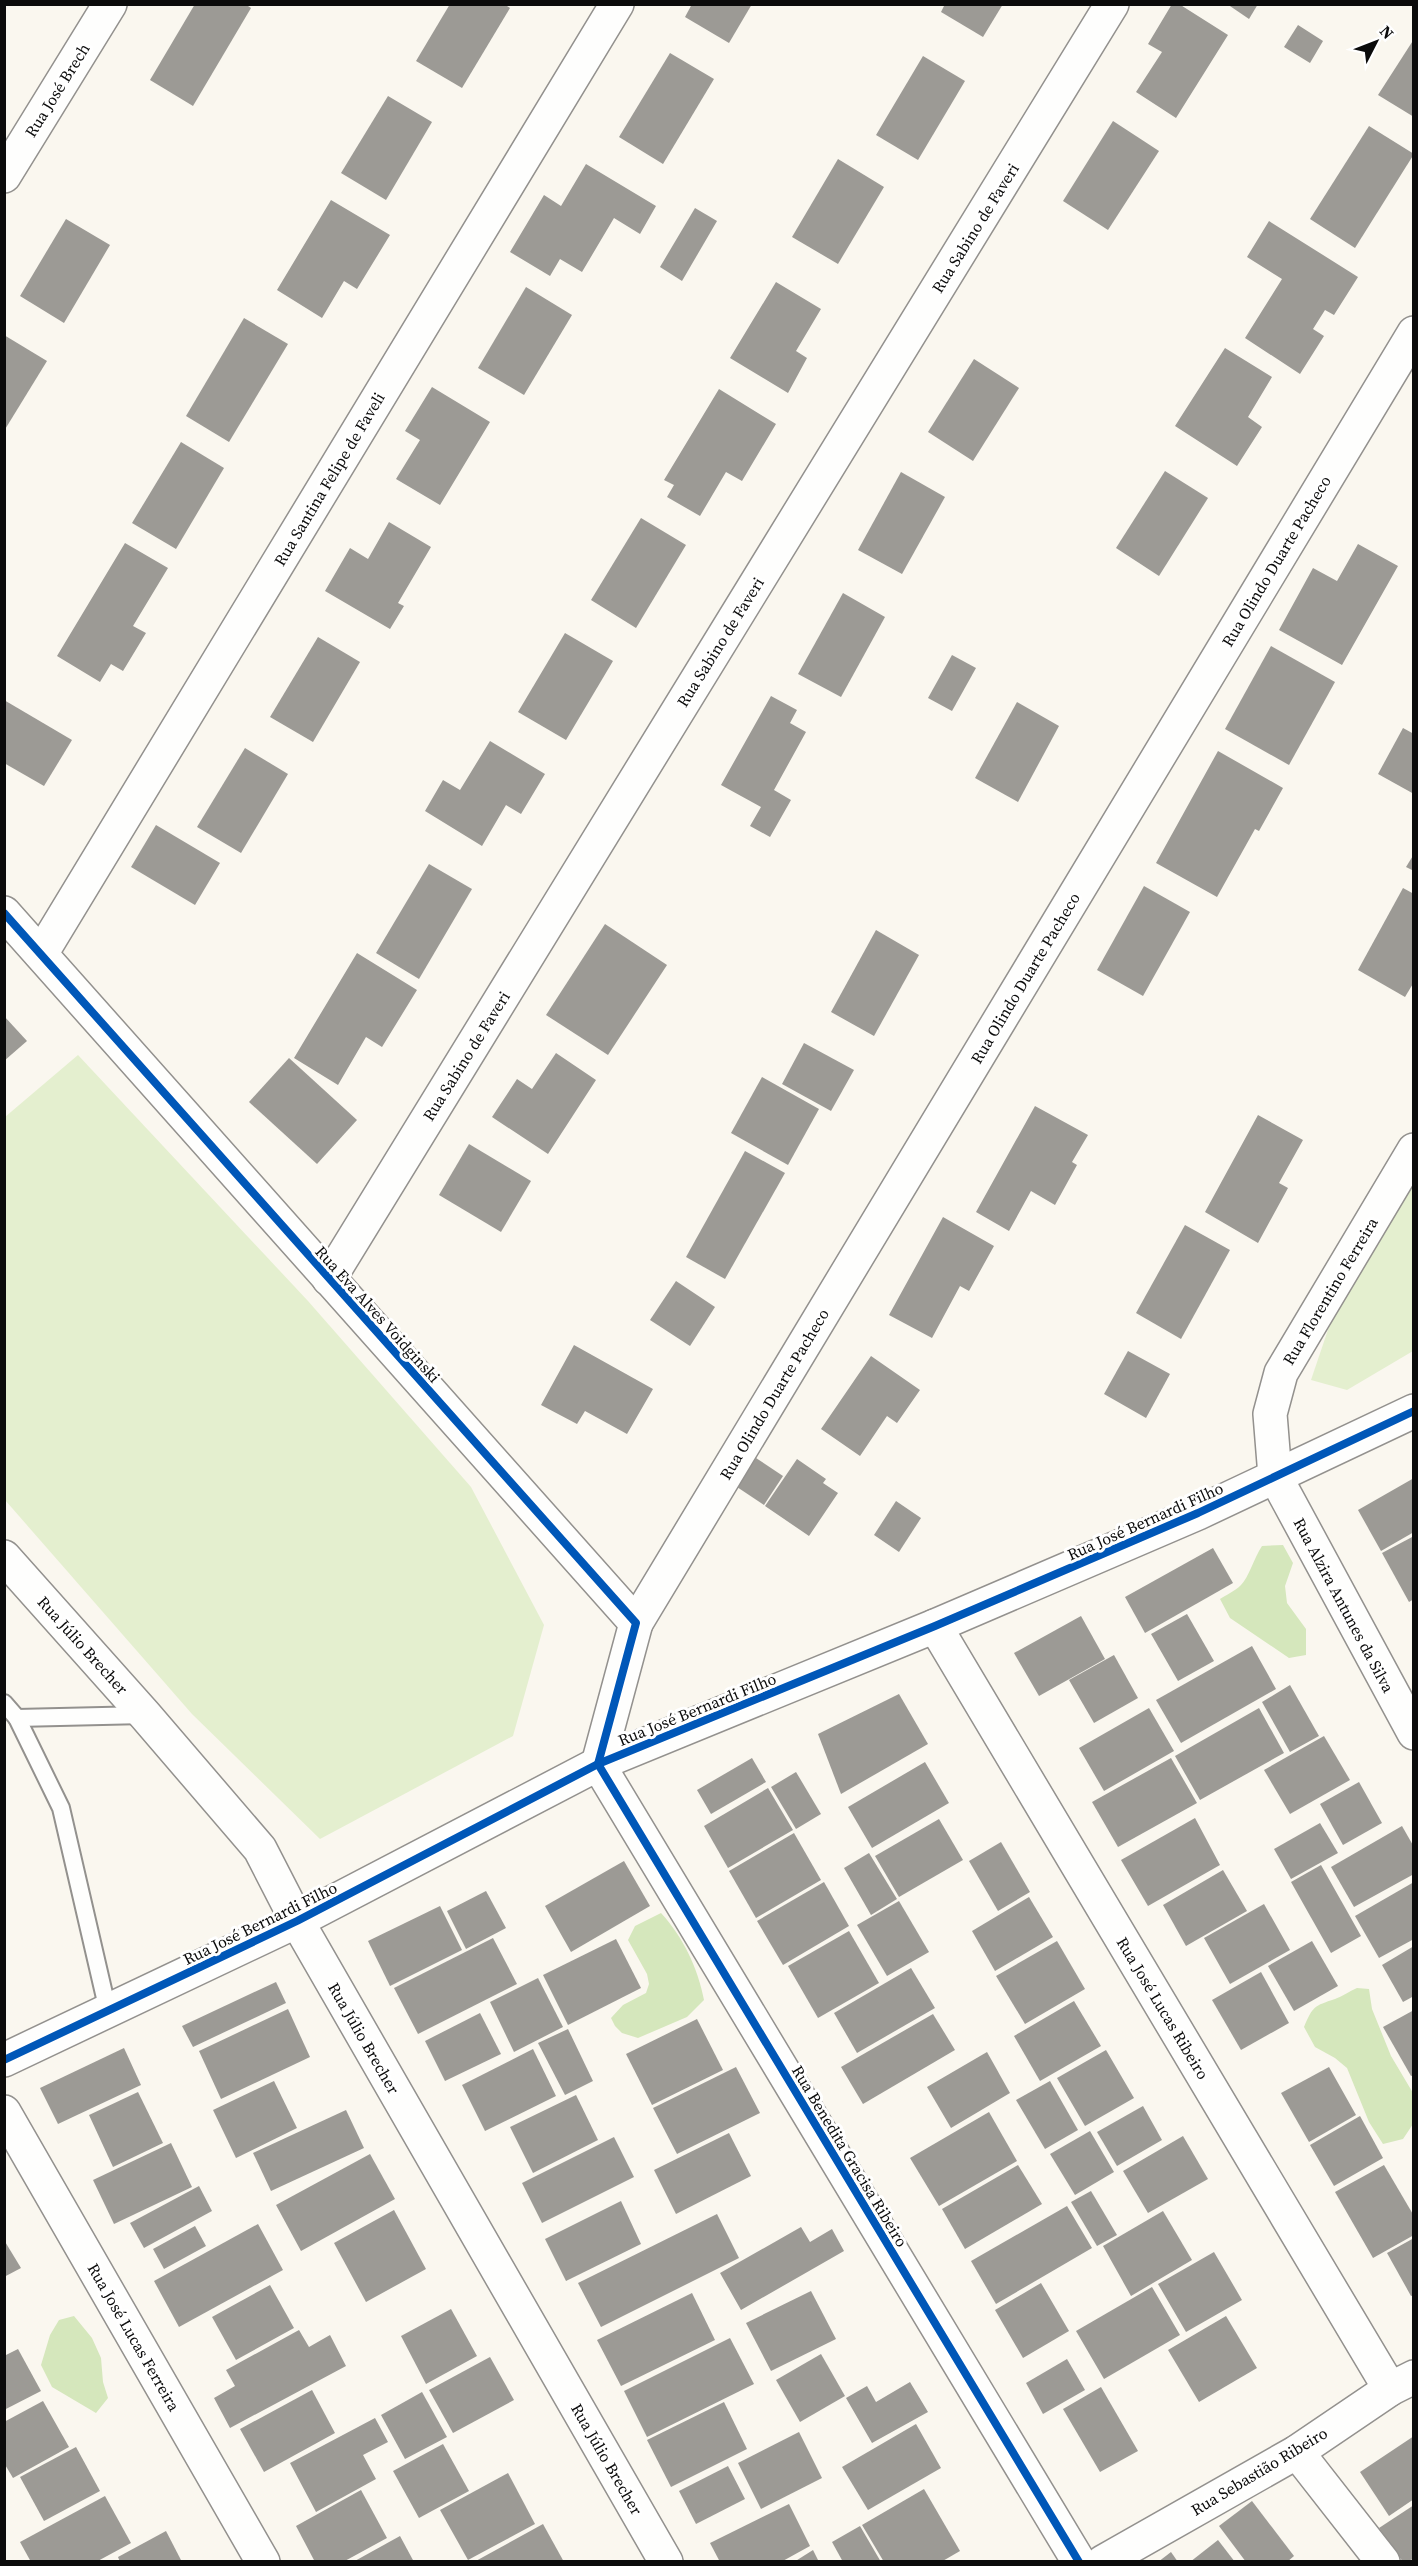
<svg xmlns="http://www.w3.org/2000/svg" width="1418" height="2566" viewBox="0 0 1418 2566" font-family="'Source Serif 4',serif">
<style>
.green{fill:#e4efcf}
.forest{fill:#d5e7bc}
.building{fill:#9c9a95}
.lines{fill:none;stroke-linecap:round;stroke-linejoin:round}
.service-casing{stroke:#93918e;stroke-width:20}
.minor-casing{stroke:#93918e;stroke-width:36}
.service{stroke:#fefefd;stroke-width:16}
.minor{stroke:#fefefd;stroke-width:33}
.cycleway-casing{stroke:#fff;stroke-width:11}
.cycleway{stroke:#0057b8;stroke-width:8}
.labels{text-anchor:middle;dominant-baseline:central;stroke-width:6;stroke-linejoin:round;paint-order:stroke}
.street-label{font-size:16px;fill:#0b0b0b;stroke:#fff}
</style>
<rect width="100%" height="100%" fill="#faf7ef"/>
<g class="green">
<polygon points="78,1055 308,1301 471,1487 544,1625 513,1736 320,1839 192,1714 5,1500 5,1117"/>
<polygon points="1413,1176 1413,1351 1347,1390 1311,1380 1335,1309"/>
</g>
<g class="forest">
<path d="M 1283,1545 L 1293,1563 L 1285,1586 L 1287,1603 L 1306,1629 L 1306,1655 L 1289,1658 L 1230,1618 L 1220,1599 C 1226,1595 1235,1591 1241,1585 C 1249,1577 1254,1558 1262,1546 Z"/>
<path d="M 661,1913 C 683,1937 698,1968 704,2000 L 687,2017 L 638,2038 L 622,2033 L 615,2026 L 611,2018 L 623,2005 L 646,1993 L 649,1984 L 647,1974 L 628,1940 L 635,1926 Z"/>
<path d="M 1357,1988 L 1369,1989 L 1372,2009 L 1391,2056 L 1413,2093 L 1413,2124 L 1403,2139 L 1383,2144 L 1369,2122 L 1347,2068 L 1335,2058 L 1315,2047 L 1304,2027 C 1313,2006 1314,2006 1335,1999 C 1343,1996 1350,1991 1357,1988 Z"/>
<polygon points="74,2316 92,2338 101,2358 103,2382 108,2398 96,2413 52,2387 41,2365 50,2335 59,2320"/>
</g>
<g class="building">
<polygon points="195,4 245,4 251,8 193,106 150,80"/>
<polygon points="450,4 504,4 510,8 462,88 416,61"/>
<polygon points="692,4 752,4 729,43 685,17"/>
<polygon points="945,4 1003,4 983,37 941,12"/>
<polygon points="1172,4 1179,4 1228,35 1176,118 1136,92 1162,52 1148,44"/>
<polygon points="1227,4 1258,4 1249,19"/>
<polygon points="1298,25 1323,41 1310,63 1284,47"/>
<polygon points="1414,39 1414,117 1378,95"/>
<polygon points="670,53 714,79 663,164 619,137"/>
<polygon points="923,56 965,81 918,160 876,135"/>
<polygon points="388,96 432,122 386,200 341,173"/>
<polygon points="1113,121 1159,151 1108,230 1063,201"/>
<polygon points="1369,126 1414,154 1355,248 1310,219"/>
<polygon points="838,159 884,187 838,264 792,237"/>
<polygon points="586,164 656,206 640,234 614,218 582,272 560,259 550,276 510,252 544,195 561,206"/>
<polygon points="331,200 390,235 357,289 344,281 322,318 277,290"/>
<polygon points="695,208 717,221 682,281 660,267"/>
<polygon points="66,219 110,245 64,323 20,296"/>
<polygon points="1269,221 1358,277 1334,315 1325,310 1313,329 1324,336 1300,374 1245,338 1282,279 1247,257"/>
<polygon points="776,282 821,309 796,351 807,358 788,393 730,358"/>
<polygon points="526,287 572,315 524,395 478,368"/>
<polygon points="244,318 288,344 229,442 186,416"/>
<polygon points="4,335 47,361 4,431"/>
<polygon points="1225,348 1272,377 1248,417 1262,427 1237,466 1175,426"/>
<polygon points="974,359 1019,388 973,461 928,432"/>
<polygon points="432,387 490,422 440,505 396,479 420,440 405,431"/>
<polygon points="719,389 776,424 742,481 726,472 700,516 667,497 674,485 664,480"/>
<polygon points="181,442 224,468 176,549 132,523"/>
<polygon points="1165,471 1208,498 1159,576 1116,548"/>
<polygon points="901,472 945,497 902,574 858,550"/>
<polygon points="641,518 686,545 636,628 591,600"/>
<polygon points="389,522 431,547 398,603 404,606 390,629 325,591 350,548 368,559"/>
<polygon points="125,543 168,568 133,626 146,633 123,671 111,664 100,682 57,656"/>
<polygon points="1358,544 1398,566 1342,665 1279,630 1313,568 1337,581"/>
<polygon points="843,593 885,617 841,697 798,674"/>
<polygon points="565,633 613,661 566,740 518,712"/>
<polygon points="318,637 360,662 313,742 270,717"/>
<polygon points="1271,646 1335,682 1289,765 1225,729"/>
<polygon points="952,655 976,668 952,711 928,698"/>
<polygon points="771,696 797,710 790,723 806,732 774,790 791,800 770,837 750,826 761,807 721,785"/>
<polygon points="4,700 72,740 44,786 4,763"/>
<polygon points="1017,702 1059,726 1018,802 975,778"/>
<polygon points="1403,728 1414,734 1414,794 1378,774"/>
<polygon points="490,741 545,774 521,814 506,805 482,846 425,811 443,780 460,790"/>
<polygon points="245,748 288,774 241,853 197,827"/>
<polygon points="1218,751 1283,788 1259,831 1255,829 1217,897 1156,863"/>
<polygon points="156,825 220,863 195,905 131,867"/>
<polygon points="1414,854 1414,871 1406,867"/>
<polygon points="429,864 472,889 419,979 376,953"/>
<polygon points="1144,886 1190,912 1143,996 1097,970"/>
<polygon points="1403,888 1414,894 1414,982 1405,997 1358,970"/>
<polygon points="605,924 667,965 608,1055 546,1015"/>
<polygon points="876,930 919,955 874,1036 831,1012"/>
<polygon points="357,953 417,990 382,1047 366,1037 338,1085 294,1058"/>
<polygon points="4,1016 27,1041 4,1061"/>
<polygon points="804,1043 854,1070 831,1111 782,1084"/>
<polygon points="556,1053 596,1080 548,1154 492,1117 517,1079 532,1089"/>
<polygon points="289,1058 357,1120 317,1164 249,1102"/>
<polygon points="762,1077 819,1109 788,1165 731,1133"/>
<polygon points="1035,1106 1088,1135 1072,1162 1077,1165 1055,1205 1031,1191 1009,1231 976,1212"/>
<polygon points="1258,1115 1303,1140 1279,1183 1288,1188 1258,1243 1205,1212"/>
<polygon points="469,1144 531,1181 501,1232 439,1195"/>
<polygon points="745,1151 785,1173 725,1279 686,1257"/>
<polygon points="943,1217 994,1246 969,1291 960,1286 932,1338 889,1315"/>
<polygon points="1185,1225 1230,1250 1181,1339 1136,1313"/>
<polygon points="676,1281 715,1307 690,1346 650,1320"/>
<polygon points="574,1345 653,1389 627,1434 585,1411 577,1424 541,1405"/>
<polygon points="1128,1351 1170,1374 1146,1418 1104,1394"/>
<polygon points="871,1356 920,1390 897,1423 887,1416 860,1456 821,1429"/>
<polygon points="756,1458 783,1476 764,1505 737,1487"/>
<polygon points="797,1459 826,1479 823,1483 838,1493 809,1536 765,1506"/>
<polygon points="1414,1478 1414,1532 1381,1551 1358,1510"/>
<polygon points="896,1501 921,1518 899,1552 874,1535"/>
<polygon points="1414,1536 1414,1599 1409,1602 1382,1553"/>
<polygon points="1213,1548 1233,1583 1145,1633 1125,1597"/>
<polygon points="1187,1614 1214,1661 1178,1681 1151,1634"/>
<polygon points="1081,1616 1105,1659 1039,1696 1014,1653"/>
<polygon points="1252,1646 1276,1689 1181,1743 1156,1700"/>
<polygon points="1114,1655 1138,1698 1094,1723 1069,1680"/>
<polygon points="1290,1685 1319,1736 1290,1752 1262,1702"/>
<polygon points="899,1694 928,1744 841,1794 818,1734"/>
<polygon points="1149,1708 1174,1751 1104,1791 1079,1748"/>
<polygon points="1259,1708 1284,1753 1200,1800 1175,1756"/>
<polygon points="1324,1736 1350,1780 1290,1814 1264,1770"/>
<polygon points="752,1758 766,1782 711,1814 697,1790"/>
<polygon points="1171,1758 1197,1803 1118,1847 1092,1802"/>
<polygon points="925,1762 949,1803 872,1848 848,1807"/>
<polygon points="796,1772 821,1814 796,1829 771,1787"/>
<polygon points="1359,1782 1382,1823 1343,1845 1320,1804"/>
<polygon points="768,1788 793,1830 728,1868 704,1826"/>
<polygon points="1195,1818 1220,1865 1148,1906 1121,1860"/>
<polygon points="939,1819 963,1860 899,1897 875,1856"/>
<polygon points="1320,1823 1338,1853 1291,1879 1274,1849"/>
<polygon points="1402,1826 1414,1847 1414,1874 1354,1907 1331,1867"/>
<polygon points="794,1833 821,1880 756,1918 729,1871"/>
<polygon points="1001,1842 1030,1892 998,1911 969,1861"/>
<polygon points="869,1853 897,1899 871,1915 844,1868"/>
<polygon points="624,1861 650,1906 571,1952 545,1906"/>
<polygon points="1321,1865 1361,1936 1331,1953 1291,1882"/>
<polygon points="1223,1870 1247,1911 1186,1946 1163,1905"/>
<polygon points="824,1882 849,1926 783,1965 757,1921"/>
<polygon points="1414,1882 1414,1939 1379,1958 1355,1916"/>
<polygon points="486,1891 506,1928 466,1949 447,1911"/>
<polygon points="1029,1897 1053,1937 995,1971 972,1931"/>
<polygon points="899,1901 929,1952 887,1976 857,1925"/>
<polygon points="1264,1904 1290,1950 1230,1984 1204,1938"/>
<polygon points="440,1906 462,1950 390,1986 368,1941"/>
<polygon points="849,1931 879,1983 818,2018 788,1966"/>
<polygon points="493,1938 517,1984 418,2034 394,1988"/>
<polygon points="616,1939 641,1988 568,2025 543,1975"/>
<polygon points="1057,1941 1085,1989 1025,2024 996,1976"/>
<polygon points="1312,1941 1338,1986 1294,2011 1268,1966"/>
<polygon points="1414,1946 1414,1996 1403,2002 1382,1965"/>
<polygon points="911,1968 935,2008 857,2053 834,2013"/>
<polygon points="1261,1972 1289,2023 1241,2050 1212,2000"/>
<polygon points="538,1978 563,2027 514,2052 490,2002"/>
<polygon points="276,1982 286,2003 193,2047 182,2026"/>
<polygon points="1074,2001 1101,2046 1040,2081 1014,2036"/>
<polygon points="288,2009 310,2057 221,2099 199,2051"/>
<polygon points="1414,2010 1414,2075 1411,2076 1383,2027"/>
<polygon points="480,2013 501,2054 445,2081 425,2041"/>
<polygon points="933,2014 955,2050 863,2104 841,2067"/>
<polygon points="697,2019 723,2070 652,2105 626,2054"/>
<polygon points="568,2029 593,2081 565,2095 538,2043"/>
<polygon points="124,2048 141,2085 58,2124 40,2088"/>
<polygon points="533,2049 556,2096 485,2131 462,2085"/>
<polygon points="1106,2050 1134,2098 1085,2126 1057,2078"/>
<polygon points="987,2052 1010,2093 951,2128 927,2087"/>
<polygon points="736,2067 760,2113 677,2154 653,2108"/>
<polygon points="1329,2067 1356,2115 1309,2142 1281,2093"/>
<polygon points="274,2081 297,2128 236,2158 213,2110"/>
<polygon points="1050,2081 1078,2130 1045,2149 1016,2100"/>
<polygon points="138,2092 163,2143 113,2167 89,2115"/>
<polygon points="576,2095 598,2140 533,2173 510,2127"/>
<polygon points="1143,2106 1162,2140 1117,2166 1097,2132"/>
<polygon points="346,2110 364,2148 271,2191 253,2153"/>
<polygon points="989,2112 1017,2161 939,2206 910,2158"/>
<polygon points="1360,2116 1383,2158 1334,2186 1310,2145"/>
<polygon points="1090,2131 1114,2172 1075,2195 1050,2154"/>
<polygon points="729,2133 751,2176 676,2214 654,2170"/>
<polygon points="1183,2136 1208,2179 1148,2213 1123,2171"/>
<polygon points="614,2137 634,2177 542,2223 522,2183"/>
<polygon points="171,2143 192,2187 114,2224 93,2180"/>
<polygon points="370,2154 395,2199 301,2251 276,2205"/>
<polygon points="1018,2165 1042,2204 965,2249 942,2209"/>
<polygon points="1384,2165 1414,2216 1414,2235 1373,2258 1335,2192"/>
<polygon points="199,2186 212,2211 144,2248 130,2223"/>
<polygon points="1091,2191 1117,2235 1097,2246 1071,2202"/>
<polygon points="621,2201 641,2244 566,2281 545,2239"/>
<polygon points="1067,2206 1092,2248 996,2304 971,2261"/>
<polygon points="394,2210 426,2269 366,2302 334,2243"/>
<polygon points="1163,2211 1192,2260 1131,2296 1103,2246"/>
<polygon points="717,2214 739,2258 601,2327 578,2283"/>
<polygon points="258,2224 283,2270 179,2327 154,2281"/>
<polygon points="195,2226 206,2246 164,2269 153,2249"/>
<polygon points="801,2227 810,2242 832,2229 844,2251 741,2310 720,2273"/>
<polygon points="1414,2238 1414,2295 1411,2296 1387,2253"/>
<polygon points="4,2240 21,2268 4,2277"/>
<polygon points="1214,2252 1242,2300 1186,2332 1158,2284"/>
<polygon points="1041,2283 1069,2331 1023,2358 995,2310"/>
<polygon points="270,2285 294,2328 236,2360 212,2317"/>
<polygon points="1152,2287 1180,2335 1104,2379 1076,2331"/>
<polygon points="811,2291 836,2339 771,2371 746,2323"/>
<polygon points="692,2293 715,2340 621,2386 597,2340"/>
<polygon points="451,2309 477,2356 426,2384 401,2336"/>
<polygon points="1226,2316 1257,2368 1199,2402 1168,2350"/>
<polygon points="299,2330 309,2347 330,2335 346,2366 230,2428 214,2398 235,2386 226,2370"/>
<polygon points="730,2338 754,2384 647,2437 624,2391"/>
<polygon points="18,2349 41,2391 4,2410 4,2356"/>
<polygon points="821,2354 845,2396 800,2422 776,2380"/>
<polygon points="490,2357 514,2400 453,2433 429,2390"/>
<polygon points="1067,2359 1085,2390 1043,2414 1026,2383"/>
<polygon points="910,2382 928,2412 872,2443 846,2398 867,2386 876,2402"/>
<polygon points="1101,2387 1138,2451 1100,2472 1063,2409"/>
<polygon points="312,2390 335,2433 264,2472 240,2429"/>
<polygon points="422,2392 447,2437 405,2459 381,2415"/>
<polygon points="43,2401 69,2447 13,2478 4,2463 4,2422"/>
<polygon points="724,2402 747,2449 671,2487 647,2440"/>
<polygon points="375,2418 388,2442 363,2455 376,2479 316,2512 290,2463"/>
<polygon points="916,2424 941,2468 868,2510 842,2467"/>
<polygon points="799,2432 822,2478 761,2509 738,2463"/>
<polygon points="1414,2436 1414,2499 1389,2516 1360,2472"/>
<polygon points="443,2444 469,2491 419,2518 393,2471"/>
<polygon points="76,2447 100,2491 44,2521 20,2477"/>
<polygon points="728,2466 745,2499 696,2524 679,2491"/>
<polygon points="508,2473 535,2524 468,2560 440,2510"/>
<polygon points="924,2489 960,2551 941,2562 884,2562 862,2525"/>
<polygon points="361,2490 387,2538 343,2562 315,2562 296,2526"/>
<polygon points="105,2496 131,2543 96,2562 31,2562 20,2542"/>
<polygon points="1252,2501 1294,2556 1287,2562 1246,2562 1219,2526"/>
<polygon points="789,2504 810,2546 781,2562 720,2562 710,2543"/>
<polygon points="1414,2505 1414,2559 1403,2562 1379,2528"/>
<polygon points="543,2524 564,2562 474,2562"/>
<polygon points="860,2526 881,2562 843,2562 832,2542"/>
<polygon points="166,2531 182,2562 120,2562 118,2557"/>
<polygon points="400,2536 414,2562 353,2562"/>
<polygon points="1218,2540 1235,2562 1190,2562"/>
<polygon points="813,2550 819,2562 794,2562"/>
<polygon points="1171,2552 1178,2562 1158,2562"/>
</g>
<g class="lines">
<g class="service-casing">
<g id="service">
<polyline points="4,1703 17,1718 145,1715"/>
<polyline points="17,1718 61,1808 108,2011"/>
</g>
</g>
<g class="minor-casing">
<g id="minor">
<polyline points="4,176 110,4"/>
<polyline points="4,913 636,1623 598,1764 1079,2562"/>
<polyline points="41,954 617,4"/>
<polyline points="1414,1150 1281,1373 1270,1414 1275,1476 1414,1733"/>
<polyline points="329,1279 1112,4"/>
<polyline points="4,1557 145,1715 260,1849 297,1921 666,2562"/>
<polyline points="636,1623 1414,333"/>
<polyline points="935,1626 1390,2389"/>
<polyline points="4,2060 297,1921 598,1764 935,1626 1198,1513 1414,1411"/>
<polyline points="4,2112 263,2562"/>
<polyline points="1297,2452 1383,2562"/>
<polyline points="1103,2562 1297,2452 1390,2389 1414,2377"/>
</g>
</g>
<use href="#service" class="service"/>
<use href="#minor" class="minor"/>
<g class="cycleway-casing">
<g id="cycleway">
<polyline points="4,913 636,1623 598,1764 1079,2562"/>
<polyline points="4,2060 297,1921 598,1764 935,1626 1198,1513 1414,1411"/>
</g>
</g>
<use href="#cycleway" class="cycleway"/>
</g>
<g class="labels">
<g class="street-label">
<text transform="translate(57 90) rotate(-58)">Rua José Brech</text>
<text transform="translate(975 228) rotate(-58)">Rua Sabino de Faveri</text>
<text transform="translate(329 479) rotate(-59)">Rua Santina Felipe de Faveli</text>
<text transform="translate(1276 561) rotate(-59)">Rua Olindo Duarte Pacheco</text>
<text transform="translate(720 642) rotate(-58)">Rua Sabino de Faveri</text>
<text transform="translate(1025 978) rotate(-59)">Rua Olindo Duarte Pacheco</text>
<text transform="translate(466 1056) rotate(-58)">Rua Sabino de Faveri</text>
<text transform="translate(1330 1291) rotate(-59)">Rua Florentino Ferreira</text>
<text transform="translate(378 1314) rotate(48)">Rua Eva Alves Voidginski</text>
<text transform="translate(774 1394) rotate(-59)">Rua Olindo Duarte Pacheco</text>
<text transform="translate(1145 1521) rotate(-24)">Rua José Bernardi Filho</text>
<text transform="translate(1344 1605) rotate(62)">Rua Alzira Antunes da Silva</text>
<text transform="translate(83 1645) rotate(48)">Rua Júlio Brecher</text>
<text transform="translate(697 1709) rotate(-22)">Rua José Bernardi Filho</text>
<text transform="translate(260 1923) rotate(-26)">Rua José Bernardi Filho</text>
<text transform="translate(1163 2008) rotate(59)">Rua José Lucas Ribeiro</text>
<text transform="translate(364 2038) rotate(60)">Rua Júlio Brecher</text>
<text transform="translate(850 2156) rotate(59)">Rua Benedita Gracisa Ribeiro</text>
<text transform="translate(134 2337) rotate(60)">Rua José Lucas Ferreira</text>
<text transform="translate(607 2459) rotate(60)">Rua Júlio Brecher</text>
<text transform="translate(1259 2471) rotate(-31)">Rua Sebastião Ribeiro</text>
</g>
</g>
<rect width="1418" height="2566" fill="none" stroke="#0b0b0b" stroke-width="12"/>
<g transform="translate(1376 42) rotate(48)" stroke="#ffffff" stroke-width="4.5" paint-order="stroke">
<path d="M0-4.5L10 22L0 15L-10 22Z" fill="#0b0b0b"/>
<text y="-9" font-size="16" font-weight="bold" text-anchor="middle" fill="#0b0b0b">N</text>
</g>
</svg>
